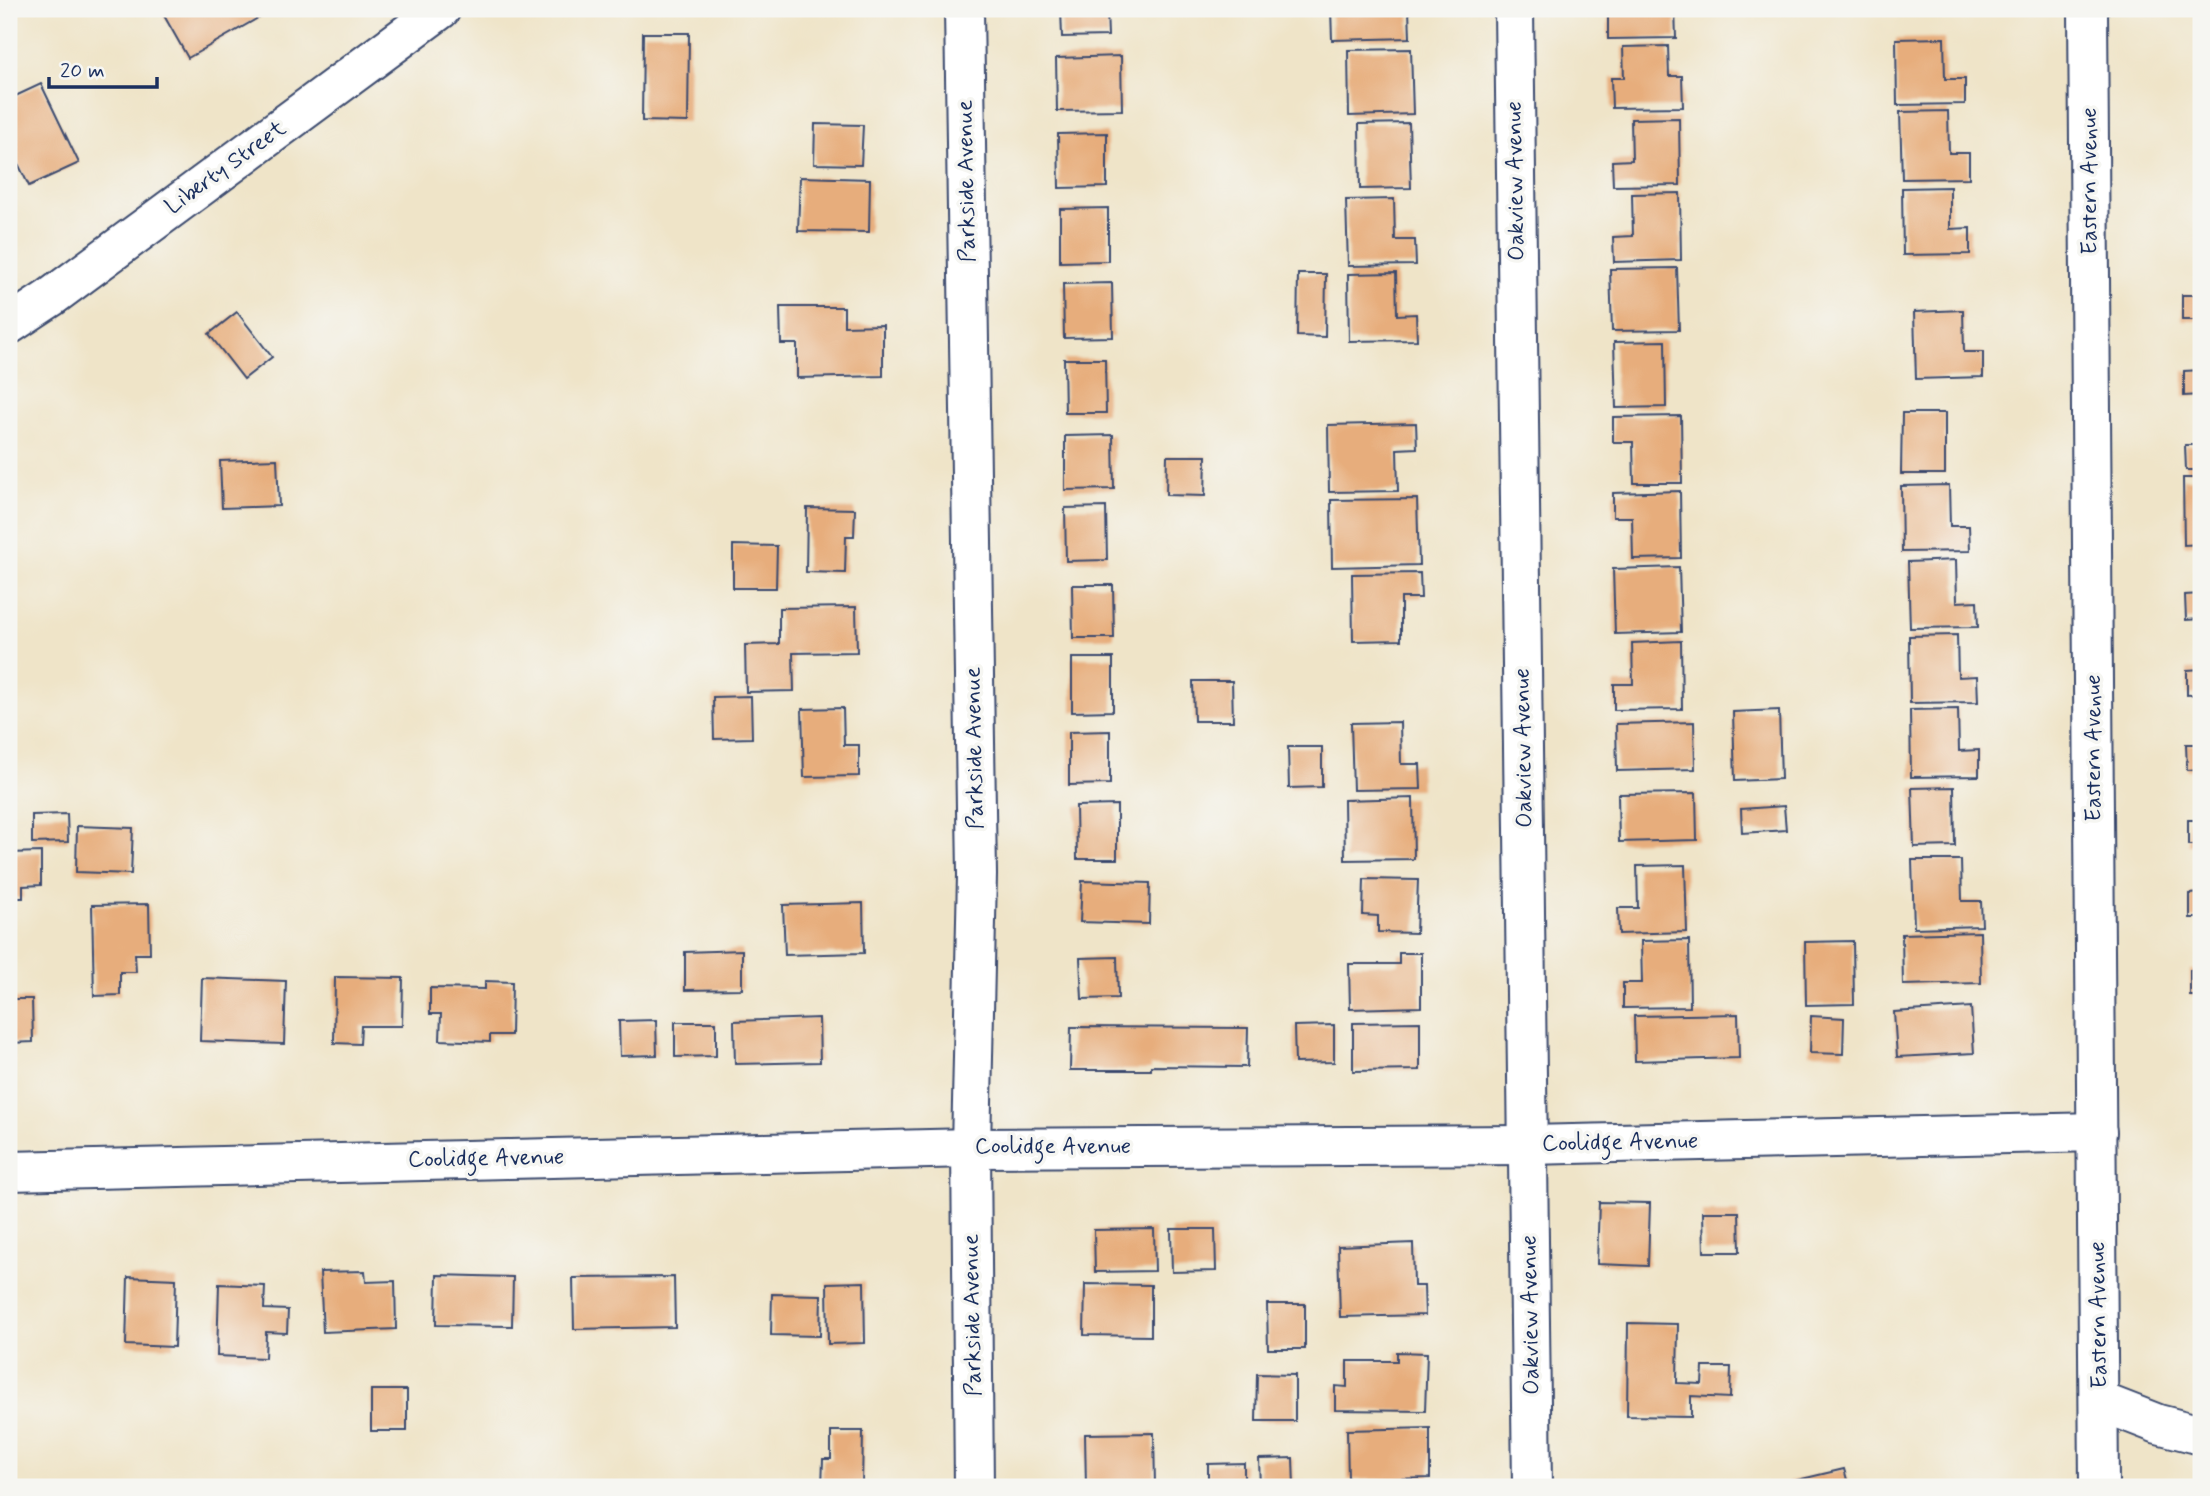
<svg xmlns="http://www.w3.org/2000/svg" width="2210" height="1496" viewBox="0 0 2210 1496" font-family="Mynerve,sans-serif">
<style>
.building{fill:#e7ad7c}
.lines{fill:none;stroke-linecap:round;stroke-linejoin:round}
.minor-casing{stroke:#3b4a6e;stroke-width:42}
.minor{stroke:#fff;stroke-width:38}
.labels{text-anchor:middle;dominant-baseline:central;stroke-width:7;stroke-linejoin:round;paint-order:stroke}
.street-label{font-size:23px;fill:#1b2f5e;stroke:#f6f6f2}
</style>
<rect width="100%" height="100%" fill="#f6f6f2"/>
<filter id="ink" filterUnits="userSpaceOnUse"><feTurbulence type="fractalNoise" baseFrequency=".0143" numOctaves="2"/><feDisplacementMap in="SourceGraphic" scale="14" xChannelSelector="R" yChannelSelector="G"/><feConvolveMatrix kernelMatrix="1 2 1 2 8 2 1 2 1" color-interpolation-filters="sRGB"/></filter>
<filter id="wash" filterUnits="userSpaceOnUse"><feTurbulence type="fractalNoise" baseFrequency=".00686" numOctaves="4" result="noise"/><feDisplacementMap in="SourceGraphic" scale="28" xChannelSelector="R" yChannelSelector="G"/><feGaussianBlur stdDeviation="1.57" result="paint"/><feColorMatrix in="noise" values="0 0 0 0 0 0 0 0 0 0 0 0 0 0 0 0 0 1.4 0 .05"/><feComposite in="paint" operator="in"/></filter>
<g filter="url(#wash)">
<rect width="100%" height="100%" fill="#efe4c8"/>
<g id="blocks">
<g class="building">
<polygon points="167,9 262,9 265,14 188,58 162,12"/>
<polygon points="1061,9 1107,9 1108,36 1062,37"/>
<polygon points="1331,9 1409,9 1410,38 1332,40"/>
<polygon points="1627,9 1675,9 1676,38 1608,39 1608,14 1627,14"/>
<polygon points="643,33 689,33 688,122 642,121"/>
<polygon points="1944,38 1945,79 1965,79 1965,104 1897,105 1896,39"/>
<polygon points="1668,46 1669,76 1682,76 1683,107 1612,108 1611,78 1624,78 1623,47"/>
<polygon points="1411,49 1413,114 1349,116 1348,50"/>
<polygon points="1121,56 1122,110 1057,111 1056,58"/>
<polygon points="41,84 79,163 29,186 9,145 9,99"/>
<polygon points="2195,92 2201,92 2201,162 2197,162"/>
<polygon points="1948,111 1949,153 1969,153 1969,178 1902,179 1900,112"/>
<polygon points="1679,118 1680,185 1613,186 1612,161 1632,160 1631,119"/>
<polygon points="1409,123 1411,188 1360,189 1359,124"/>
<polygon points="815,124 863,125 861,165 814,164"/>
<polygon points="1107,133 1107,187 1059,188 1058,134"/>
<polygon points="800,177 870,179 869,232 798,231"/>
<polygon points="1950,187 1950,229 1970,228 1970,254 1903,255 1902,188"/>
<polygon points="1680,193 1681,260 1614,262 1613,237 1633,236 1632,194"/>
<polygon points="1394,199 1395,240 1415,240 1416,265 1348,266 1346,200"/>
<polygon points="1108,208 1108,261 1060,262 1060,209"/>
<polygon points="1677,268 1679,330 1612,331 1610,269"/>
<polygon points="1396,273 1397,315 1416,314 1417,340 1349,341 1348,274"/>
<polygon points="1298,274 1326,274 1325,337 1297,336"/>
<polygon points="1112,283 1113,337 1064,338 1063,284"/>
<rect x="2182" y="295" width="19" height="25"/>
<polygon points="780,307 844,307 844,326 883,325 883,376 797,378 797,344 781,344"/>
<polygon points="1963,310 1964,352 1983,352 1983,377 1916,379 1914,312"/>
<polygon points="237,312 272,357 244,379 209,334"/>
<polygon points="1665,341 1666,407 1616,408 1614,342"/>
<polygon points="1064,359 1105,359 1106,413 1065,413"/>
<polygon points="2201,370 2201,395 2184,396 2184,371"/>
<polygon points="1902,413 1945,413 1945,474 1901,474"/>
<polygon points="1681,416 1682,483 1634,483 1633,442 1613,442 1613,417"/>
<polygon points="1416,423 1417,448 1397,449 1398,491 1329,492 1328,425"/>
<polygon points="1113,435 1114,489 1065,490 1065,436"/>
<polygon points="2185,445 2201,445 2201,470 2186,470"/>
<polygon points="1167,456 1206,456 1205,496 1166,495"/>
<polygon points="277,459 279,506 222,508 220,461"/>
<polygon points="2183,478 2201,478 2201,544 2184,545"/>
<polygon points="1949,485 1950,526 1969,526 1970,551 1902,552 1901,486"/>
<polygon points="1680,491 1681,558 1633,559 1632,517 1613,517 1613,493"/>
<polygon points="1417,499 1419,565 1332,567 1331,500"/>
<polygon points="1106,507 1107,560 1066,561 1065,508"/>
<polygon points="807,508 855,509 854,536 846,536 845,573 806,572"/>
<polygon points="733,545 777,546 776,588 733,588"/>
<polygon points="1956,560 1957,602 1977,601 1978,627 1910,628 1908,562"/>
<polygon points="1679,567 1681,632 1615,634 1613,569"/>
<polygon points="1420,573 1421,598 1401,598 1401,640 1353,641 1352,574"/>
<polygon points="1072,585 1113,585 1114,638 1073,638"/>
<polygon points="2201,594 2201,619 2186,620 2185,595"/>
<polygon points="856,607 857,652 793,653 794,691 746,692 745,645 779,644 779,608"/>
<polygon points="1957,635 1958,677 1977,676 1978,702 1910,703 1909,636"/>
<polygon points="1681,641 1682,709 1614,710 1614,684 1633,684 1632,643"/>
<polygon points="1072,658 1113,658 1113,711 1072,712"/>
<polygon points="2201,669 2201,694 2187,695 2187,670"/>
<polygon points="1193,681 1232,681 1233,721 1194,721"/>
<polygon points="751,696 752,738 714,739 713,697"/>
<polygon points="843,708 844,745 859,745 859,776 804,777 802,709"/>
<polygon points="1958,709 1959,751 1979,750 1979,776 1911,777 1910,710"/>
<polygon points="1779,710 1781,779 1735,781 1733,712"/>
<polygon points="1400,722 1401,764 1420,764 1421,789 1353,790 1351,723"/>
<polygon points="1694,722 1695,769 1617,771 1616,724"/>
<polygon points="1110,731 1110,784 1069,785 1069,732"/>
<polygon points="2186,744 2201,744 2201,769 2187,770"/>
<polygon points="1288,747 1322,747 1322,787 1289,788"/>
<polygon points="1954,787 1955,846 1914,847 1912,788"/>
<polygon points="1696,793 1697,840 1619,842 1618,794"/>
<polygon points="1413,798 1414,859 1345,860 1344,800"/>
<polygon points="1117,805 1117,859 1077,859 1076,806"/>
<polygon points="1784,806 1786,830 1742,833 1741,809"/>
<polygon points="67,814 68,842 32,843 32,815"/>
<rect x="2188" y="820" width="13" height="25"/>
<polygon points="77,826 133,828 131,874 76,872"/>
<polygon points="41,852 41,885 23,886 23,898 9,898 9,853"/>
<polygon points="1912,860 1961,860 1962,901 1981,901 1982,926 1914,928"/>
<polygon points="1685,865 1687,932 1619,934 1618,908 1638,908 1637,866"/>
<polygon points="1364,879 1418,880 1416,933 1378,932 1378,916 1363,915"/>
<polygon points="1082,881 1150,883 1149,924 1080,922"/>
<polygon points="2201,893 2201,918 2190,918 2190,894"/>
<polygon points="863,903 864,953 785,955 783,905"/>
<polygon points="149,904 150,954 135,954 136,972 120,972 120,995 94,996 92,905"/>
<polygon points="1980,932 1981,983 1903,985 1902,934"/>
<polygon points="1689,940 1690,1007 1623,1008 1623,983 1642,983 1641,941"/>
<polygon points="1853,941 1854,1004 1806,1005 1805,942"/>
<polygon points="742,950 742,989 685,990 685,952"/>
<polygon points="1399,953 1421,953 1421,1007 1350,1009 1349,964 1399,964"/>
<polygon points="1117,957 1118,998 1082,999 1080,958"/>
<rect x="2190" y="970" width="11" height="26"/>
<polygon points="335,977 403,978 402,1026 361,1026 360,1044 334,1043"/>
<polygon points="202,978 286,981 284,1044 200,1041"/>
<polygon points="485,981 512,982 511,1035 490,1035 490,1042 440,1040 441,1014 430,1014 430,988 485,989"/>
<polygon points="9,999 32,999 33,1042 9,1043"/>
<polygon points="1971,1007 1974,1053 1897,1057 1894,1012"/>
<polygon points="1738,1014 1739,1058 1635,1061 1634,1016"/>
<polygon points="1811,1016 1844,1018 1843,1054 1810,1053"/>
<polygon points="819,1018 820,1062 735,1064 734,1021"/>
<polygon points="656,1020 657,1055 620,1056 619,1021"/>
<polygon points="675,1022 716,1022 716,1056 675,1057"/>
<polygon points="1420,1022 1420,1070 1353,1071 1353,1023"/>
<polygon points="1334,1025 1334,1062 1295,1063 1294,1026"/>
<polygon points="1071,1027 1248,1028 1247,1067 1151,1066 1151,1070 1070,1070"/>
<polygon points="1599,1202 1650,1203 1648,1266 1597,1264"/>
<polygon points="1703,1212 1739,1212 1740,1252 1704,1252"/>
<polygon points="1154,1229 1155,1271 1095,1272 1094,1230"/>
<polygon points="1171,1229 1215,1229 1216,1271 1172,1272"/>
<polygon points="1413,1243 1414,1286 1424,1286 1425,1315 1340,1317 1338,1246"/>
<polygon points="365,1271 366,1282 395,1281 396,1329 323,1332 320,1272"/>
<polygon points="437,1275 513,1277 512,1326 436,1325"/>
<polygon points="128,1277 176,1279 174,1347 126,1345"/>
<polygon points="674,1277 675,1327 574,1329 573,1278"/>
<polygon points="864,1282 865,1343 828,1344 827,1283"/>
<polygon points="219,1284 265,1286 264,1309 288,1310 287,1333 266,1332 265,1358 217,1356"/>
<polygon points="1085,1284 1151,1285 1151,1336 1084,1335"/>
<polygon points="772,1294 821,1295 820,1336 771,1335"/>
<polygon points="1267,1304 1305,1304 1305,1349 1268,1349"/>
<polygon points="1628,1323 1678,1324 1677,1383 1702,1384 1703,1367 1731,1367 1730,1398 1691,1396 1691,1417 1627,1416"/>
<polygon points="1397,1352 1427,1353 1425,1411 1335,1410 1335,1386 1347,1387 1347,1361 1397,1361"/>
<polygon points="1257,1374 1295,1375 1295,1421 1256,1421"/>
<rect x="371" y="1390" width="36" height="41"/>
<polygon points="1430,1428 1430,1478 1348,1480 1347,1430"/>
<polygon points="831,1431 863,1431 862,1487 822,1487 823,1459 831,1459"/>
<polygon points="1154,1433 1155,1486 1086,1487 1085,1434"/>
<polygon points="1293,1458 1294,1487 1260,1487 1259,1459"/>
<polygon points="1244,1463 1244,1487 1208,1487 1208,1464"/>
<polygon points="1844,1469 1849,1487 1790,1487 1789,1482"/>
</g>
</g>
</g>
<g filter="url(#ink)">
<use href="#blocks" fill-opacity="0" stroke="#3b4a6e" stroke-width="2"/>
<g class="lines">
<g class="minor-casing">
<g id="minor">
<polyline points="964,9 977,875 971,1148 974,1487"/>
<polyline points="1514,9 1532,1487"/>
<polyline points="2088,9 2099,1487"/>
<polyline points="9,325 50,298 441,9"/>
<polyline points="9,1171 971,1148 1529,1145 2097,1132"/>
<polyline points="2099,1401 2158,1424 2201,1435"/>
</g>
</g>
<use href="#minor" class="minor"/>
</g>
</g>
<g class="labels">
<g class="street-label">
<text transform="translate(226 168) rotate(-36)">Liberty Street</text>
<text transform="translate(967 181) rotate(-91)">Parkside Avenue</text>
<text transform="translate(1516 181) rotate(-91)">Oakview Avenue</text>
<text transform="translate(2090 181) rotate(-90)">Eastern Avenue</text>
<text transform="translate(975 748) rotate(-91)">Parkside Avenue</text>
<text transform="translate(1524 748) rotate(-91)">Oakview Avenue</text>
<text transform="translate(2094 748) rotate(-90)">Eastern Avenue</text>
<text transform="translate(1620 1143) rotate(-1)">Coolidge Avenue</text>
<text x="1053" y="1147">Coolidge Avenue</text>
<text transform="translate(486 1159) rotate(-1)">Coolidge Avenue</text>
<text transform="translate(973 1315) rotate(-91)">Parkside Avenue</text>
<text transform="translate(1531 1315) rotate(-91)">Oakview Avenue</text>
<text transform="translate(2099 1315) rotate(-91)">Eastern Avenue</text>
</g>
</g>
<rect width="2210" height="1496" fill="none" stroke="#f6f6f2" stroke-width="35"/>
<path d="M49 77v10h108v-10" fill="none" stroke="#1b2f5e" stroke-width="3.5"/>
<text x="60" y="77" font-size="21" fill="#1b2f5e" stroke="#f6f6f2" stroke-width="5" paint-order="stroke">20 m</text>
</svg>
